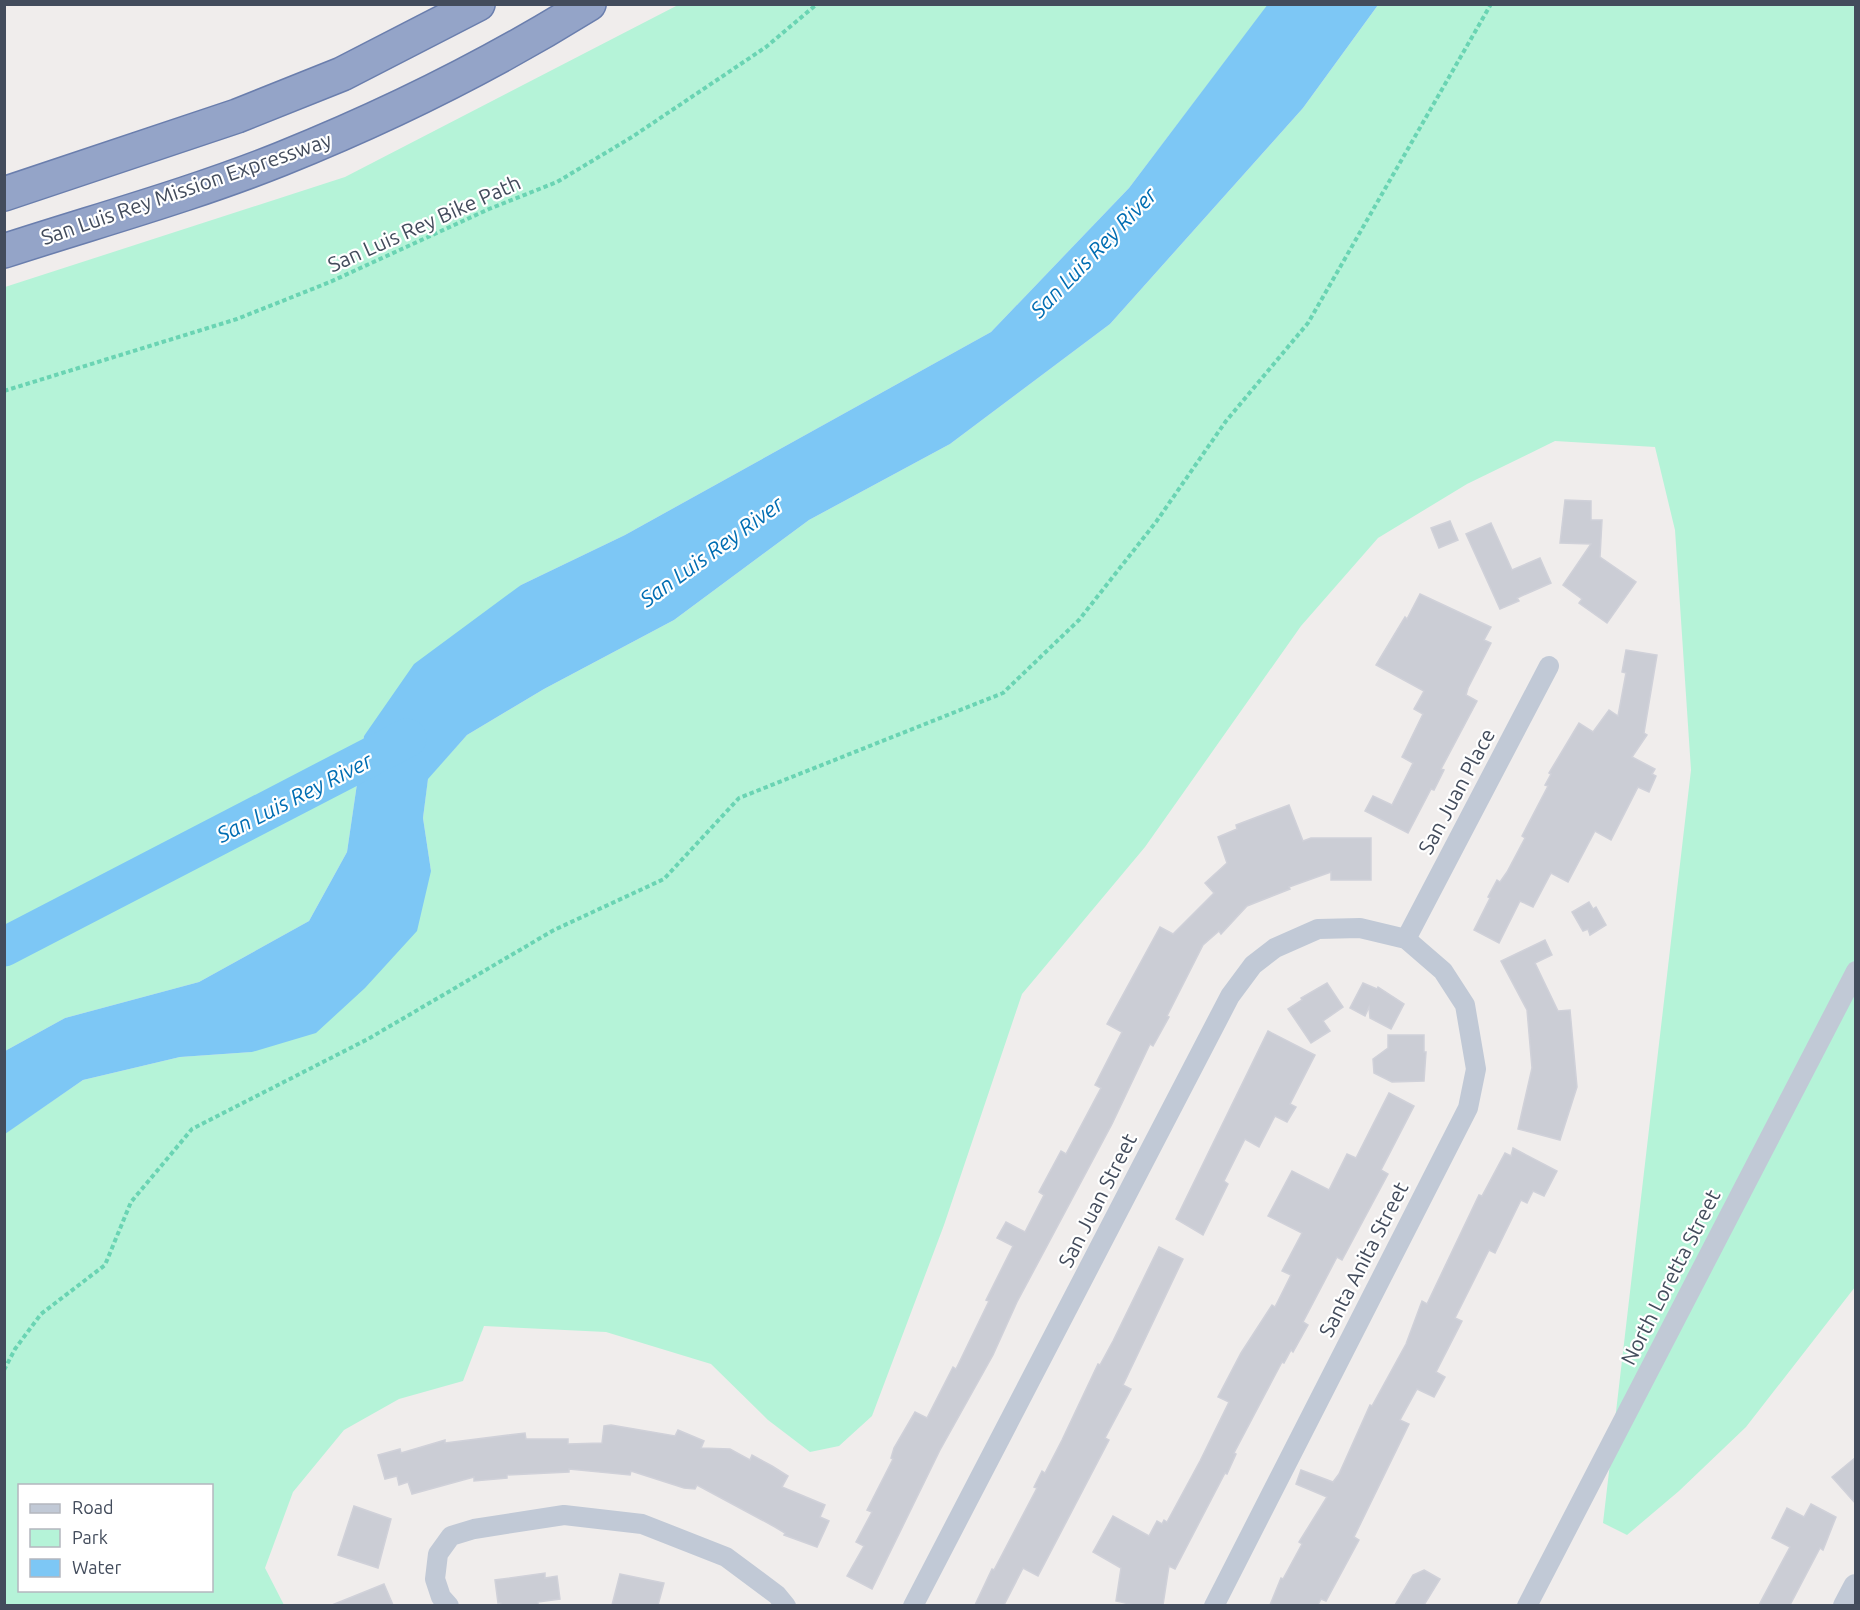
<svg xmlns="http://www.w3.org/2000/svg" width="1860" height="1610" viewBox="0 0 1860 1610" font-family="Ubuntu,sans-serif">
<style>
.green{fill:#b5f3d8;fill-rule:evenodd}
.water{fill:#7dc7f5}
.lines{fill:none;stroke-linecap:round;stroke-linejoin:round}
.river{stroke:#7dc7f5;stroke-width:39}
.building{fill:#cbcdd5;stroke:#d0d1d9;stroke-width:1.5}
.trunk-casing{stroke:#6a7ead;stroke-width:36}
.path{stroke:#6ad4b3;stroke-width:4;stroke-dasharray:4.5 3;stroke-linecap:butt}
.minor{stroke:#c1c9d6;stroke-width:20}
.tertiary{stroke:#c1c9d6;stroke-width:26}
.trunk{stroke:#94a4c8;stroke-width:33}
.labels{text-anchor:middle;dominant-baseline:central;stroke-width:4.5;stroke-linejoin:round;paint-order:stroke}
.street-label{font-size:21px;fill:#434c5c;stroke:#fff}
.water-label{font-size:22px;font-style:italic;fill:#006db2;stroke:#fff}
</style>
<rect width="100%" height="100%" fill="#f0edec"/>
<g class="green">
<polygon points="678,5 1268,5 1129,188 991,332 625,535 521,585 364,736 347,852 309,921 199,982 65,1018 5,1051 5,287 345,177"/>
<path d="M 1378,5 L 1855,5 L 1855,1287 L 1746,1427 L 1679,1491 L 1627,1535 L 1603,1523 L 1691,770 L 1675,530 L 1655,447 L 1555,441 L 1467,484 L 1378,538 L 1301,626 L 1145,847 L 1022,994 L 944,1225 L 872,1416 L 839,1446 L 810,1452 L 768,1420 L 711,1364 L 606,1332 L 484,1326 L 463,1381 L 399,1399 L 344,1430 L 293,1492 L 265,1568 L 284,1605 L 5,1605 L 4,1134 L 83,1080 L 180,1057 L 252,1052 L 431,871 L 423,818 L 428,778 L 467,735 L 544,689 L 674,620 L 809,520 L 950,444 L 1110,324 L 1303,108 ZM 20,1486 L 212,1486 L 212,1590 L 20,1590 Z"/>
</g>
<polygon class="water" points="1268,4 1378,5 1303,108 1110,324 950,444 809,520 674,620 544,689 467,735 428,779 423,818 431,871 417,931 365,988 316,1033 252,1052 180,1057 83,1080 5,1134 5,1051 65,1018 199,982 309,921 347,852 364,736 414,664 521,585 625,535 991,332 1129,188"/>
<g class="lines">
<polyline class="river" points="4,947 407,738"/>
</g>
<g class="building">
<polygon points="1565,500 1591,501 1591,520 1602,520 1600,557 1636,582 1607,623 1579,603 1582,599 1563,585 1591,544 1560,543"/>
<polygon points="1450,521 1458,540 1439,548 1431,528"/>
<polygon points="1491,523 1512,570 1540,558 1551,583 1517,598 1519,601 1500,609 1466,534"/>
<polygon points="1420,594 1491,627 1484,640 1491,643 1468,688 1466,695 1477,701 1441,769 1444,770 1434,790 1431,789 1408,833 1365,811 1373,796 1392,805 1413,763 1402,757 1423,714 1414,709 1424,691 1376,665 1405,617 1407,619"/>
<polygon points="1626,650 1657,655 1644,733 1647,735 1632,757 1655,769 1652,774 1656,776 1649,792 1638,787 1611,840 1595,831 1568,882 1551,873 1533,907 1520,901 1499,943 1474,930 1490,898 1488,897 1497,880 1500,882 1507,872 1525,838 1522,836 1548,786 1545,785 1551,774 1549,773 1579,723 1593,732 1609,710 1618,716 1626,673 1622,672"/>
<polygon points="1289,805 1303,841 1311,838 1371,838 1371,880 1331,880 1331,872 1289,887 1290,889 1247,906 1221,934 1219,931 1203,945 1167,1016 1169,1017 1153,1046 1150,1044 1112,1124 1017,1302 993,1355 940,1450 872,1589 847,1576 864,1546 856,1542 872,1512 867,1510 893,1459 891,1458 894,1448 915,1412 927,1418 953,1367 956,1369 989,1301 986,1300 1013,1246 997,1238 1006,1222 1025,1232 1044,1195 1039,1192 1061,1151 1066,1154 1101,1088 1095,1085 1122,1032 1107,1024 1160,927 1173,934 1214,893 1205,883 1227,863 1218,837 1237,829 1236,825"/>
<polygon points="1589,902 1593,909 1596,907 1606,925 1590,935 1588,929 1583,931 1572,912"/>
<polygon points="1545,940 1552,955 1535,963 1558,1011 1570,1010 1577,1087 1560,1140 1518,1129 1532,1068 1527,1010 1501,961"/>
<polygon points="1327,983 1343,1007 1323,1021 1330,1031 1311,1043 1288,1009 1302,1000 1301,998"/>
<polygon points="1363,983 1377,989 1378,987 1404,1004 1391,1029 1370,1018 1369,1007 1365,1016 1350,1008"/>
<polygon points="1268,1031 1315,1055 1290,1104 1296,1107 1287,1122 1275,1116 1259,1147 1245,1139 1224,1181 1228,1184 1203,1235 1176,1219"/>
<polygon points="1388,1035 1424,1035 1424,1052 1426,1052 1424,1081 1392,1082 1374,1073 1373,1059 1388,1048"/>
<polygon points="1389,1093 1414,1106 1381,1170 1388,1174 1342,1260 1337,1257 1303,1322 1308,1325 1293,1352 1291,1350 1284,1363 1282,1362 1234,1453 1236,1454 1227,1474 1225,1473 1175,1569 1169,1566 1163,1605 1134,1605 1116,1601 1121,1568 1093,1552 1113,1516 1149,1536 1157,1521 1162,1524 1164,1520 1167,1522 1200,1461 1229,1402 1218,1397 1241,1353 1272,1305 1275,1307 1291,1275 1282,1271 1302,1233 1268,1216 1292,1171 1329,1190 1347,1154 1356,1158"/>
<polygon points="1513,1148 1557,1171 1544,1196 1533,1191 1527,1203 1521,1200 1495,1253 1489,1250 1455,1318 1462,1321 1436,1372 1445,1377 1434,1397 1417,1389 1400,1420 1409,1424 1354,1537 1359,1540 1326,1601 1321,1599 1318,1605 1270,1605 1281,1578 1283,1579 1302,1544 1299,1542 1327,1497 1296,1484 1301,1470 1333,1482 1339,1474 1370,1405 1372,1406 1406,1344 1422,1301 1427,1304 1479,1195 1482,1196 1505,1153 1511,1156"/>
<polygon points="1159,1247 1183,1259 1123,1385 1131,1389 1105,1438 1109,1440 1038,1576 1023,1568 1004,1605 975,1605 992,1569 994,1570 1037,1488 1034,1487 1042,1471 1045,1473 1062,1440 1098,1364 1100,1365 1113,1341"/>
<polygon points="611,1425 675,1436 678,1430 704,1441 701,1448 730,1449 750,1460 752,1455 772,1466 788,1476 782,1487 825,1505 820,1517 829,1521 817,1547 784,1535 785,1533 775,1527 697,1485 695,1489 684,1488 631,1471 630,1475 569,1469 569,1472 507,1475 507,1478 474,1481 474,1477 412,1494 408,1482 399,1485 397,1476 385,1479 378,1455 400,1449 401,1453 445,1440 445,1443 525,1433 526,1439 568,1439 568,1444 602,1443 604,1426"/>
<polygon points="1856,1457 1856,1504 1832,1477"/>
<polygon points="1811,1504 1836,1517 1823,1550 1820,1548 1790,1605 1759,1605 1790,1547 1772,1538 1787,1508 1804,1517"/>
<polygon points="354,1506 391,1519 378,1568 338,1555"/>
<polygon points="1424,1570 1440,1579 1424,1605 1395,1605 1413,1575"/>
<polygon points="545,1573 545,1578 557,1576 560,1599 538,1602 538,1605 501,1605 501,1603 498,1603 495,1580"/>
<polygon points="620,1574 664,1583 658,1605 612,1605"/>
<polygon points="384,1584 393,1605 332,1605"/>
</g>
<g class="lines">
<g class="trunk-casing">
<g id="trunk">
<polyline points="4,194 237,116 342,74 478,4"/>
<path d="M 4,251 C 96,221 191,195 281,159 C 388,116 491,65 589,4"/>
</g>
</g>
<g class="path">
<polyline points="4,391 237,319 330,282 489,209 557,182 632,137 766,47 817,4"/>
<polyline points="4,1370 15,1349 41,1314 105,1265 131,1202 192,1129 368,1039 554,930 664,879 739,798 1003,693 1079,620 1156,522 1226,421 1308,323 1491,4"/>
</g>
<g class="minor">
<polyline points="1406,939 1549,666"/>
<polyline points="449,1606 441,1597 435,1579 438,1554 451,1536 474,1529 564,1515 642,1524 726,1557 777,1595 786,1606"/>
<polyline points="913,1606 1230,996 1253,965 1275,948 1318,929 1360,928 1406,939 1443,971 1465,1005 1476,1069 1468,1108 1214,1606"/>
<polyline points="1527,1606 1856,971"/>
</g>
<polyline class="tertiary" points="1846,1606 1856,1587"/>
<use href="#trunk" class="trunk"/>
</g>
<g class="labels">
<g class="street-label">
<text transform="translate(186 188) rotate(-19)">San Luis Rey Mission Expressway</text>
<text transform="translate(424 223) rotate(-24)">San Luis Rey Bike Path</text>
<text transform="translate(1456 791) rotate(-62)">San Juan Place</text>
<text transform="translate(1097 1200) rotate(-63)">San Juan Street</text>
<text transform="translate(1363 1259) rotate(-63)">Santa Anita Street</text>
<text transform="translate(1670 1277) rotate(-63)">North Loretta Street</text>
</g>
<g class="water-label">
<text transform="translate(1093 252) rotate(-46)">San Luis Rey River</text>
<text transform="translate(711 551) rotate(-36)">San Luis Rey River</text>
<text transform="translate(294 797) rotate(-27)">San Luis Rey River</text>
</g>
</g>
<rect width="1860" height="1610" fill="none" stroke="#434c5c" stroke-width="12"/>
<rect x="18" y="1484" width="195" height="108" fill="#ffffff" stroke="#b4b7be" stroke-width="1.5"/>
<rect x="30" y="1504" width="30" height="9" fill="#c1c9d6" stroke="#b4b7be" stroke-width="1.5"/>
<text x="72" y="1514" font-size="18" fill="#434c5c">Road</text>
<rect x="30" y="1529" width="30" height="18" fill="#b5f3d8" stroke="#b4b7be" stroke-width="1.5"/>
<text x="72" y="1544" font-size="18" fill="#434c5c">Park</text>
<rect x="30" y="1559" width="30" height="18" fill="#7dc7f5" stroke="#b4b7be" stroke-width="1.5"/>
<text x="72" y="1574" font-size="18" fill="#434c5c">Water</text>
</svg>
